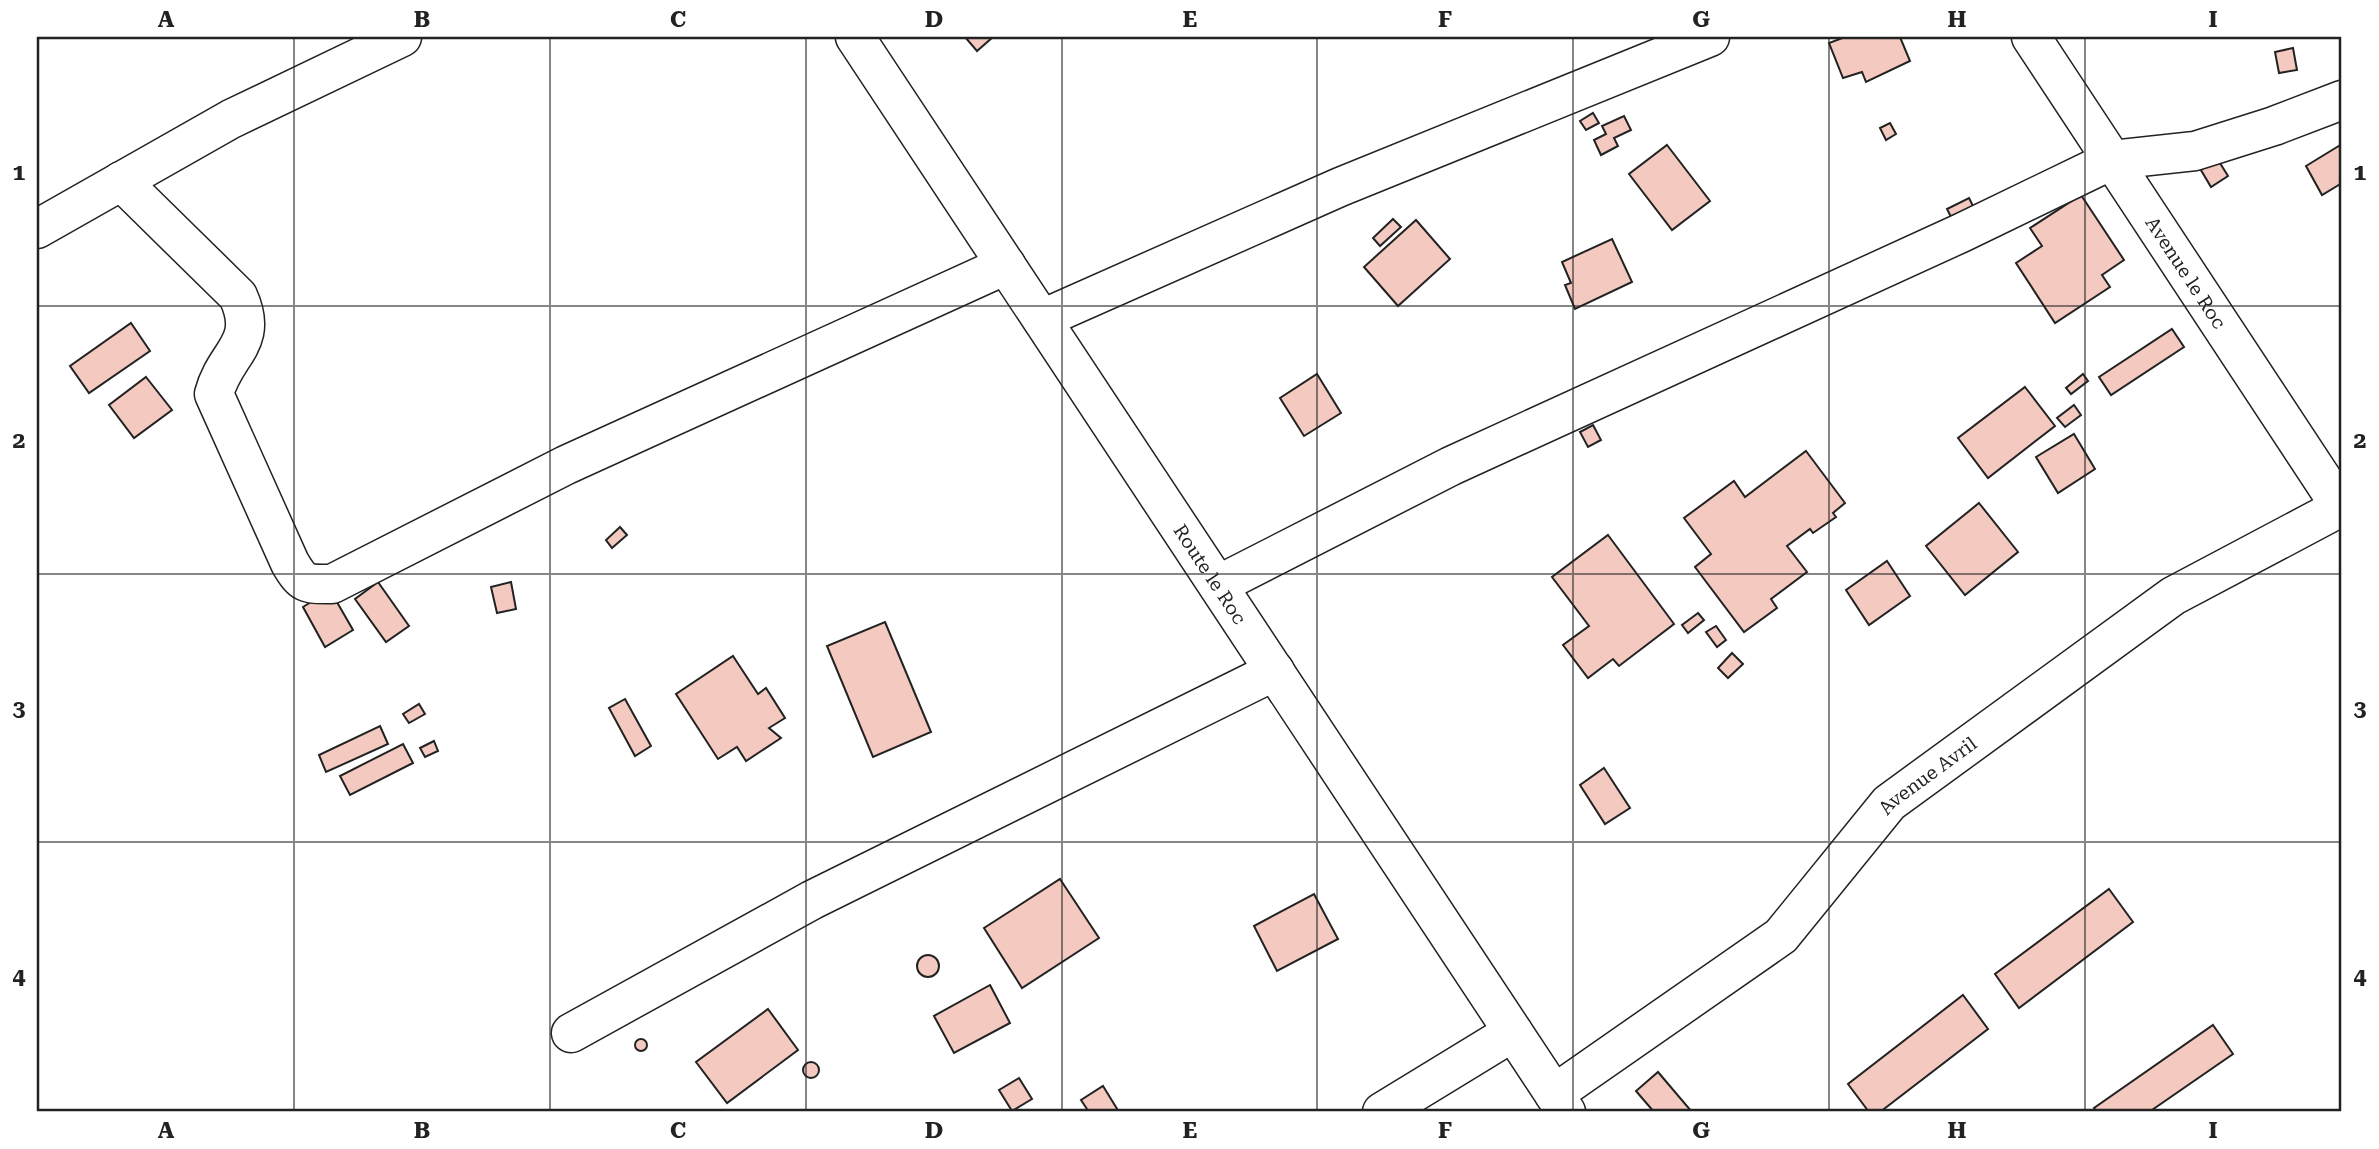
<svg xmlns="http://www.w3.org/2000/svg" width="2379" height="1149" viewBox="0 0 2379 1149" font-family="'Roboto Serif',serif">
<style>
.building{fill:#f3c9c0;stroke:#222;stroke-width:2}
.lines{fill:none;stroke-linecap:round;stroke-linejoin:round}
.minor-casing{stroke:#222;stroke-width:41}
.minor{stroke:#fff;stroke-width:38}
.grid{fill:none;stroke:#222;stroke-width:2;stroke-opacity:0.55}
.labels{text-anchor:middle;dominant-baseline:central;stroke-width:5;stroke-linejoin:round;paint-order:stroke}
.street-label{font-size:19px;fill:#222;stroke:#fff}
.neatline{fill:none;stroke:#222;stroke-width:2.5}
.grid-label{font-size:23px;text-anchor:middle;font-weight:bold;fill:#222}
</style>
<rect width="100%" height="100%" fill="#fff"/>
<g class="building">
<polygon points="965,37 993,37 977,51"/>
<polygon points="1845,37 1900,37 1910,61 1866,82 1862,72 1843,78 1829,43"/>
<polygon points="2293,48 2297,70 2279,73 2275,52"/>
<polygon points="1593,113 1599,123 1586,130 1580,121"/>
<polygon points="1624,116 1631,130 1614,138 1618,146 1601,155 1594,140 1606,134 1602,126"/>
<polygon points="1890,123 1896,134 1886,140 1880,128"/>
<polygon points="2342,144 2342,183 2322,195 2306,166"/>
<polygon points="1667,145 1710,201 1672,230 1629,174"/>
<polygon points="2215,155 2228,176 2211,187 2198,165"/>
<polygon points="2081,195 2124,260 2102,275 2110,287 2055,323 2016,263 2042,246 2030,228"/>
<polygon points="1969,198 1974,208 1952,219 1947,209"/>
<polygon points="1393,219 1401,227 1380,246 1373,238"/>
<polygon points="1416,220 1450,259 1398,306 1364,267"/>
<polygon points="1612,239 1632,282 1575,309 1565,285 1571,283 1562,262"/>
<polygon points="131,323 150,351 89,393 70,366"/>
<polygon points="2172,329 2184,347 2111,395 2099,377"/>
<polygon points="1317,374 1341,413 1304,436 1280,398"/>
<polygon points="2083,374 2088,381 2071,394 2066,388"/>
<polygon points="146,377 172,410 134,438 109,405"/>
<polygon points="2025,387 2055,426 1988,478 1958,438"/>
<polygon points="2074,405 2081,415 2065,427 2057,418"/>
<polygon points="1593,425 1601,440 1588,447 1580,432"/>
<polygon points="2074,434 2095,469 2058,493 2036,457"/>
<polygon points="1806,451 1845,503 1833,513 1836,517 1813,533 1810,529 1787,546 1807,572 1771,599 1777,608 1744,632 1695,567 1711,554 1684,518 1734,481 1745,497"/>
<polygon points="1979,503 2018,552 1965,595 1926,546"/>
<polygon points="620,527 627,535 612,548 606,540"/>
<polygon points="1608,535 1674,624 1619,666 1613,659 1588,678 1563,645 1589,626 1552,577"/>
<polygon points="1887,561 1910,596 1869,625 1846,590"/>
<polygon points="378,582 409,626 386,642 355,599"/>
<polygon points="511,582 516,609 497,613 491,587"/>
<polygon points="330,590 353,630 325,647 303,607"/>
<polygon points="1698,613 1704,620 1688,633 1682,625"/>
<polygon points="885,622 931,732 873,757 827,646"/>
<polygon points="1716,626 1726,640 1717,647 1706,632"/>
<polygon points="1732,653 1743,664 1728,678 1718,668"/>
<polygon points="733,656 758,694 766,688 785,718 769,728 781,738 746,761 737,747 718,759 676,694"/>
<polygon points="625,699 651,746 635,756 609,708"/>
<polygon points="419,704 425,714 409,723 403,714"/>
<polygon points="380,726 388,744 326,772 319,755"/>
<polygon points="434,741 438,751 425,757 420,748"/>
<polygon points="403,744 413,763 350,795 340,776"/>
<polygon points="1604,768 1630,808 1605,824 1580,785"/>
<polygon points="1060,879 1099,938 1022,988 984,928"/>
<polygon points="2109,889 2133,922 2019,1008 1995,974"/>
<polygon points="1314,894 1338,939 1277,971 1254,926"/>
<circle cx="928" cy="966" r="11"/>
<polygon points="990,985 1010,1023 954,1053 934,1016"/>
<polygon points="1963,995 1988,1029 1880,1112 1869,1112 1848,1084"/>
<polygon points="768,1009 798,1050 727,1103 696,1062"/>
<polygon points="2213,1025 2233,1054 2149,1112 2097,1112 2094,1108"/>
<circle cx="641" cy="1045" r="6"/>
<circle cx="811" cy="1070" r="8"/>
<polygon points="1658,1072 1692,1112 1654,1112 1636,1091"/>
<polygon points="1019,1078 1032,1099 1012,1111 999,1090"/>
<polygon points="1103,1086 1119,1112 1089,1112 1081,1100"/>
</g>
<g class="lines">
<g class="minor-casing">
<g id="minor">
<path id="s1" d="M 855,37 L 1566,1112"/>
<path id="s2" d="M 2031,37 L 2342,509"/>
<path d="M 121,181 L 238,296 C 260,344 225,352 214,394 L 290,563 C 303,585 306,584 332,584 L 566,465 L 1006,265"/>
<polyline points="37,229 231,119 402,37"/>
<polyline points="1042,319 1340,187 1710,37"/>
<polyline points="1218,585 1451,466 1961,233 2112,160 2195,151 2274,126 2342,100"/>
<polyline points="571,1033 812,900 1275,671"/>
<path id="s3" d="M 1554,1094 L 1781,936 L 1889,803 L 2173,596 L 2341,507"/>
<polyline points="1382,1112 1513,1032"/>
</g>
</g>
<use href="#minor" class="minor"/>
</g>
<path class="grid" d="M 294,37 L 294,1112M 550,37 L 550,1112M 806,37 L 806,1112M 1062,37 L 1062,1112M 1317,37 L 1317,1112M 1573,37 L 1573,1112M 1829,37 L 1829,1112M 2085,37 L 2085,1112M 37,306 L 2342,306M 37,574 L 2342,574M 37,842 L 2342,842"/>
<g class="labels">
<g class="street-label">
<text stroke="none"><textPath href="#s2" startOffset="282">Avenue le Roc</textPath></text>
<text stroke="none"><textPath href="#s1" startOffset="644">Route le Roc</textPath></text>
<text stroke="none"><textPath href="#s3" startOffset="495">Avenue Avril</textPath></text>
</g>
</g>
<rect width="2379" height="1149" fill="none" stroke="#ffffff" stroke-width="77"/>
<rect x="38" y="38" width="2302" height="1072" class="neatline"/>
<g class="grid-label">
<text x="166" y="27">A</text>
<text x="422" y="27">B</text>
<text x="678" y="27">C</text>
<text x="934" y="27">D</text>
<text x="1190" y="27">E</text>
<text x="1445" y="27">F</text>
<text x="1701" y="27">G</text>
<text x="1957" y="27">H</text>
<text x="2213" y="27">I</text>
<text x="19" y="180">1</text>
<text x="2360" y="180">1</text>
<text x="19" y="448">2</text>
<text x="2360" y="448">2</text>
<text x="19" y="716">3</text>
<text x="2360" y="716">3</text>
<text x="19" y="984">4</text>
<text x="2360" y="984">4</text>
<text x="166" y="1138">A</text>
<text x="422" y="1138">B</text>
<text x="678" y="1138">C</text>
<text x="934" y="1138">D</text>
<text x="1190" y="1138">E</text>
<text x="1445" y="1138">F</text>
<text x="1701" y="1138">G</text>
<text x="1957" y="1138">H</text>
<text x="2213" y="1138">I</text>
</g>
</svg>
